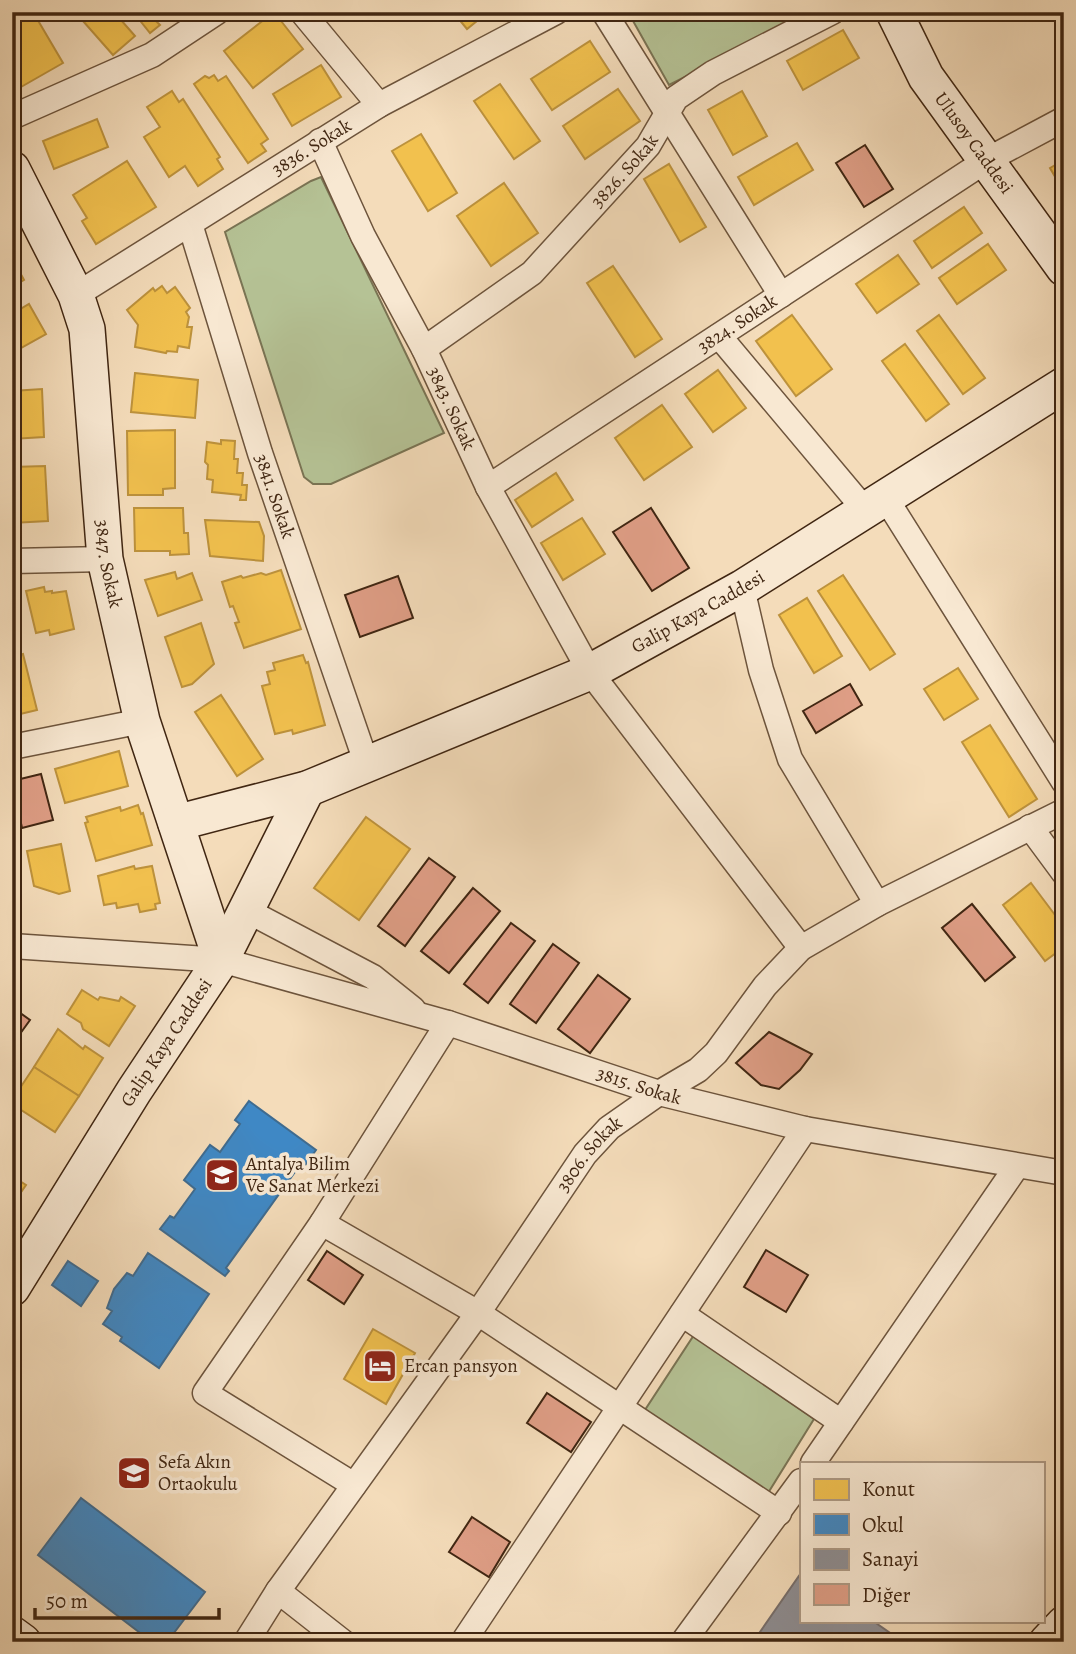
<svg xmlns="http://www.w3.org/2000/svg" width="1076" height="1654" viewBox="0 0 1076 1654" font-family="Alegreya,serif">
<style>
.green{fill:#b5c295;stroke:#7a7454;stroke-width:2}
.homes{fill:#f2c14e;stroke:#bd923c;stroke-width:2}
.schools{fill:#3f88c5;stroke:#3f6b8f;stroke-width:2}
.industry{fill:#8d8d92;stroke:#766e6c;stroke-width:2}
.building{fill:#df9e86;stroke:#402612;stroke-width:2}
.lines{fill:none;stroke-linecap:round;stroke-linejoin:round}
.street-casing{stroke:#6d543c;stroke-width:27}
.secondary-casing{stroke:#402612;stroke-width:38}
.street{stroke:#f8e8d2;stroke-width:24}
.secondary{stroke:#f8e8d2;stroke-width:35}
.labels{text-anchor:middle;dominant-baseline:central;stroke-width:7;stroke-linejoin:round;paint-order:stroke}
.street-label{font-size:19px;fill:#402612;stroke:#f8e8d2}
.poi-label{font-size:19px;fill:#402612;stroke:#f8e8d2;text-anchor:start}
</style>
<rect width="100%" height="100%" fill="#f4dcba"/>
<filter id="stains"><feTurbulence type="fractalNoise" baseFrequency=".00286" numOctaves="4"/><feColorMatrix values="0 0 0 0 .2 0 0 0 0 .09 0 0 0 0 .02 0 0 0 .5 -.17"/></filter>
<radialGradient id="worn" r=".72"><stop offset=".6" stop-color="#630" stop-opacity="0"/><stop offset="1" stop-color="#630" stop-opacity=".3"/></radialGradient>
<g class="green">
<polygon points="628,12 814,12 669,85"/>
<polygon points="321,177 444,433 331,484 313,484 304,477 225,232 311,181"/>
<polygon points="694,1335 814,1419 768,1493 643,1413"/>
</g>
<g class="homes">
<polygon points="31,12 33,12 63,63 21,87 12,71 12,23"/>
<polygon points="75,12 114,12 135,36 113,55"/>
<polygon points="169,12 157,22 160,25 150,33 134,13"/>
<polygon points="274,12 303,49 253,88 224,51"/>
<polygon points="453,12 488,12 467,29"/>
<polygon points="843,30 859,58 803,90 787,61"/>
<polygon points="590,41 610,72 552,110 531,79"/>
<polygon points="321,65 341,97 292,126 273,94"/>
<polygon points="214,75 218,81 226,76 268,139 261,144 266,151 248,163 194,84 205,76 209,78"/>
<polygon points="500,84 540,141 514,159 474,101"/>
<polygon points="618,89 640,121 585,159 563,126"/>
<polygon points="172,91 179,102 183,99 220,157 217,159 223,169 198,186 185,166 169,177 144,137 160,127 147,107"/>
<polygon points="742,91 767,136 733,155 708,110"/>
<polygon points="97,119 108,147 54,169 43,141"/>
<polygon points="421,134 457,193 428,211 392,151"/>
<polygon points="797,143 813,170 754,205 738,177"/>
<polygon points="1064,160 1064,192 1050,168"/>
<polygon points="127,161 156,207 96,244 82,221 87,218 73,195"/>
<polygon points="669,164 706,227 680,242 644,179"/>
<polygon points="504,183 538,233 491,266 457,216"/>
<polygon points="964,207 982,233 932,268 914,241"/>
<polygon points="988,244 1006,270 957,304 939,278"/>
<polygon points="898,255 919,284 877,313 856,284"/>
<polygon points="12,258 24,280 14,286 12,290"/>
<polygon points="613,266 662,339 635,357 587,283"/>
<polygon points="162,286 167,293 175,287 190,308 186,312 189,317 187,327 192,327 189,348 178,346 177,352 167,351 166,353 135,347 138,325 127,310 153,288 155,291"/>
<polygon points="29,304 46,334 12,353 12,314"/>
<polygon points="792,315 832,369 796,396 756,341"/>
<polygon points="939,315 985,378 963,394 917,331"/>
<polygon points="905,344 949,404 926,421 882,361"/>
<polygon points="718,370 746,408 713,432 685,394"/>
<polygon points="135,373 198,380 195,418 131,412"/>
<polygon points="42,389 44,437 12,439 12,391"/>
<polygon points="662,405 692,447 644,480 615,438"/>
<polygon points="175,430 175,488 163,489 163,495 128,495 127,431"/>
<polygon points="221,440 235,441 234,459 238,459 237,473 243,473 242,485 247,485 246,500 240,500 241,495 212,492 213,480 207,479 208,465 205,462 207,442 221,444"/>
<polygon points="45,466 48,521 12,523 12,467"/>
<polygon points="556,473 573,500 532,527 515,500"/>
<polygon points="134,508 183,508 184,533 188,533 189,554 170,555 170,551 135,551"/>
<polygon points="582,518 605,554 563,580 541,543"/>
<polygon points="205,520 259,522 264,536 263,561 210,556"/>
<polygon points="281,570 301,629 244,648 235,623 239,622 233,606 230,607 222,582 241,576 243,578 261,573 266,575"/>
<polygon points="175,572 177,579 192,573 202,600 158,616 145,580"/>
<polygon points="843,575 895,654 870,670 818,591"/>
<polygon points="44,587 45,592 52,591 52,593 66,591 74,629 50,635 49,630 36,633 26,591"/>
<polygon points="807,598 842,656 814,673 779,615"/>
<polygon points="201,623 214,664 192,684 182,687 165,637"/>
<polygon points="23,654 37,710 12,716 12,657"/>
<polygon points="303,655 306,663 308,662 325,725 293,734 292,730 275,734 262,686 270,684 267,672 275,670 273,663"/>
<polygon points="958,668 978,699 944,720 924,689"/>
<polygon points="221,695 263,759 237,776 195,712"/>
<polygon points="990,725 1037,799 1009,817 962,742"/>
<polygon points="119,751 128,786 65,803 55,769"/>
<polygon points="138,805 141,814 143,813 152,845 96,861 85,823 88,822 86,817 120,807 121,811"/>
<polygon points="366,817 410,849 359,920 314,888"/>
<polygon points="61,844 70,891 59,894 34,886 27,851"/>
<polygon points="134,866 135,869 152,866 160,903 155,904 156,909 140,912 138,904 117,908 116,903 104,905 98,876"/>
<polygon points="1031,883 1064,927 1064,947 1045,961 1003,905"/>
<polygon points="82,990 98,1000 100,997 119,1001 121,997 135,1006 109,1046 83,1029 81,1023 67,1014"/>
<polygon points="58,1029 83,1049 85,1046 103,1058 79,1096 34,1067"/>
<polygon points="34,1067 79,1096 55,1132 12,1104 12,1100"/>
<polygon points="12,1176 26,1185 12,1205"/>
<polygon points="373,1329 415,1353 386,1404 344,1379"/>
</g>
<g class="schools">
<polygon points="249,1101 316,1150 303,1168 300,1165 226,1268 229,1271 225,1276 160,1229 170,1216 174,1218 195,1189 184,1180 210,1145 220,1152 240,1124 235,1120"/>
<polygon points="148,1253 209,1294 159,1368 120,1341 122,1337 103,1324 112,1311 107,1308 114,1289 127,1273 133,1276"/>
<polygon points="68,1261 98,1281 81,1306 52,1285"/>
<polygon points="81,1498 205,1592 167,1642 152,1642 38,1555"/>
</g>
<polygon class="industry" points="801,1573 801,1621 873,1621 903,1642 753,1642"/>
<g class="building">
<polygon points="865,145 893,189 864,207 836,163"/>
<polygon points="651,508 689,568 652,591 613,532"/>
<polygon points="398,576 413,618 360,637 345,595"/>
<polygon points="850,684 862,705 816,733 803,711"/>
<polygon points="41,774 53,820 22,828 12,781"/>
<polygon points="429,858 455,877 405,946 378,926"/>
<polygon points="473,888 500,911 449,973 421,951"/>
<polygon points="972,904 1015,957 985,981 942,928"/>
<polygon points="511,923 535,941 488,1003 464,984"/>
<polygon points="553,944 579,963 536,1023 510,1004"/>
<polygon points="598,975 630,999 590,1053 558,1029"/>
<polygon points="12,1007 30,1020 12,1045"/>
<polygon points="769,1032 812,1054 800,1070 779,1089 761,1085 736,1063"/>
<polygon points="766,1250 808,1275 786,1312 744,1287"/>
<polygon points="327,1251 363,1275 344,1304 308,1280"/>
<polygon points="547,1393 591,1422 571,1452 527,1423"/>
<polygon points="472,1517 510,1542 489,1577 449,1552"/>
</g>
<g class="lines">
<g class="street-casing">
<g id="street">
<polyline points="302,12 379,105"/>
<polyline points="604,12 781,295"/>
<polyline points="12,117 152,55 217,12"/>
<path id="s1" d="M 320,141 L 363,236 L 424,349 L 488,487 L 590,672 L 801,948"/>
<path id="s2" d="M 190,224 L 260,453 L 367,765"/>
<path id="s3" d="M 76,295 L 379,105 L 556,12"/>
<polyline points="719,336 865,510"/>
<path id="s4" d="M 424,349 L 532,273 L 648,146 L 676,98 L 713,73 L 832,12"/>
<path id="s5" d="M 488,487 L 987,160 L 1064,119"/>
<polyline points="885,497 1064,782"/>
<polyline points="12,561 105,559"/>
<polyline points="742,588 761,670 790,759 877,904"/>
<polyline points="12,747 142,721"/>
<polyline points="1030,827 1064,873"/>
<polyline points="246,910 373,977 413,1009"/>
<path id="s6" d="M 12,946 L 221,960 L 448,1023 L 659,1093 L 805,1129 L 1064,1173"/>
<polyline points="322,1223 478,1313 779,1513"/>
<polyline points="682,1314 841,1422"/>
<polyline points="813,1463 1017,1166"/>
<polyline points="354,1485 205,1393 322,1223 448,1023"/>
<polyline points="278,1591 343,1642"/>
<path id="s7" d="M 246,1642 L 278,1591 L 478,1313 L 585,1154 L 609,1128 L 659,1093 L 698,1070 L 716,1053 L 765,986 L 801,948 L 877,904 L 1064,811"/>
<polyline points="463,1642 805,1129"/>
<polyline points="683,1642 801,1481"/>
</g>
</g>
<g class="secondary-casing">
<g id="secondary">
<path id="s8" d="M 894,12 L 926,77 L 1064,268"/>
<path id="s9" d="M 12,169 L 76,295 L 87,329 L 105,559 L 142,721 L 221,960"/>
<path id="s10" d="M 176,823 L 307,789 L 590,672 L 742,588 L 1064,385"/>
<path id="s11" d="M 12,1288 L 134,1091 L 221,960 L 307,789"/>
<polyline points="12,1634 23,1642"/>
<polyline points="1047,1642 1064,1624"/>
</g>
</g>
<use href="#street" class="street"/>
<use href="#secondary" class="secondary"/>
</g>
<defs>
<g id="school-square" transform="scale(1.75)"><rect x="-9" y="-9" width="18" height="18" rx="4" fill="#8f2418" stroke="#f8e8d2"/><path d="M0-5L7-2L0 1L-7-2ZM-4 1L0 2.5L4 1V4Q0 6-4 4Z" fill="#fff"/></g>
<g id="hotel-square" transform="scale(1.75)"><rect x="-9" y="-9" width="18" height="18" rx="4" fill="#8f2418" stroke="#f8e8d2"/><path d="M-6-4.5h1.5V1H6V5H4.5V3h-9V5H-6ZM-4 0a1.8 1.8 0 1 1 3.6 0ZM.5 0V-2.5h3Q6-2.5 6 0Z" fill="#fff"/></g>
</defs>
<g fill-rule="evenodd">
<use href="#school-square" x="222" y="1175"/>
<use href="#hotel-square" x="380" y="1366"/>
<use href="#school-square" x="134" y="1473"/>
</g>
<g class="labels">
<g class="street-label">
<text stroke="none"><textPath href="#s8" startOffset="154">Ulusoy Caddesi</textPath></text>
<text stroke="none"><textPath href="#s3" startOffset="278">3836. Sokak</textPath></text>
<text stroke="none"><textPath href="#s4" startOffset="270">3826. Sokak</textPath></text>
<text stroke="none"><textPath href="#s5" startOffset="298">3824. Sokak</textPath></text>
<text stroke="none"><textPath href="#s1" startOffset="298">3843. Sokak</textPath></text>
<text stroke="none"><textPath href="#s2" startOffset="285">3841. Sokak</textPath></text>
<text stroke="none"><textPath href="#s9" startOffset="413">3847. Sokak</textPath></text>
<text stroke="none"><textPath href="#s10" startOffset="565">Galip Kaya Caddesi</textPath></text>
<text stroke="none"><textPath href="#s11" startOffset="290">Galip Kaya Caddesi</textPath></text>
<text stroke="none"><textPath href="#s6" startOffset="646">3815. Sokak</textPath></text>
<text stroke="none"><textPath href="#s7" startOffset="597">3806. Sokak</textPath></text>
</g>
<g class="poi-label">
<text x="246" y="1164">Antalya Bilim<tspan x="246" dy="22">Ve Sanat Merkezi</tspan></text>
<text x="404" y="1366">Ercan pansyon</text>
<text x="158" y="1462">Sefa Akın<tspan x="158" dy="22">Ortaokulu</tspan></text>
</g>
</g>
<rect width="1076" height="1654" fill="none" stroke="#f4dcba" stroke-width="42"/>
<rect x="14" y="14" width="1048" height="1626" fill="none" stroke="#402612" stroke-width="3.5"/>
<rect x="21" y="21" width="1034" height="1612" fill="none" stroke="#402612" stroke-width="2"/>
<rect x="800" y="1462" width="245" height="161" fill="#f8e8d2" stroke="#ae9a85" stroke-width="2"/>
<rect x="814" y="1479" width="35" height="21" fill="#f2c14e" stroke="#ae9a85" stroke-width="2"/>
<text x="862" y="1496" font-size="21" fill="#402612">Konut</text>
<rect x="814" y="1514" width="35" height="21" fill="#3f88c5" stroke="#ae9a85" stroke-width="2"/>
<text x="862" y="1532" font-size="21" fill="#402612">Okul</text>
<rect x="814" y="1549" width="35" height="21" fill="#8d8d92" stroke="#ae9a85" stroke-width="2"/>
<text x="862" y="1566" font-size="21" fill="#402612">Sanayi</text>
<rect x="814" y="1584" width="35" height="21" fill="#df9e86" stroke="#ae9a85" stroke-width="2"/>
<text x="862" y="1602" font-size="21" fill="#402612">Diğer</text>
<path d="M35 1608v10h184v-10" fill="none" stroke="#402612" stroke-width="3.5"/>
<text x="46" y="1608" font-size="21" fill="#402612" stroke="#f8e8d2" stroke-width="5" paint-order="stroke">50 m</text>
<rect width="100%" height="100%" filter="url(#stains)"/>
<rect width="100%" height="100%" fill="url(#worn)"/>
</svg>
